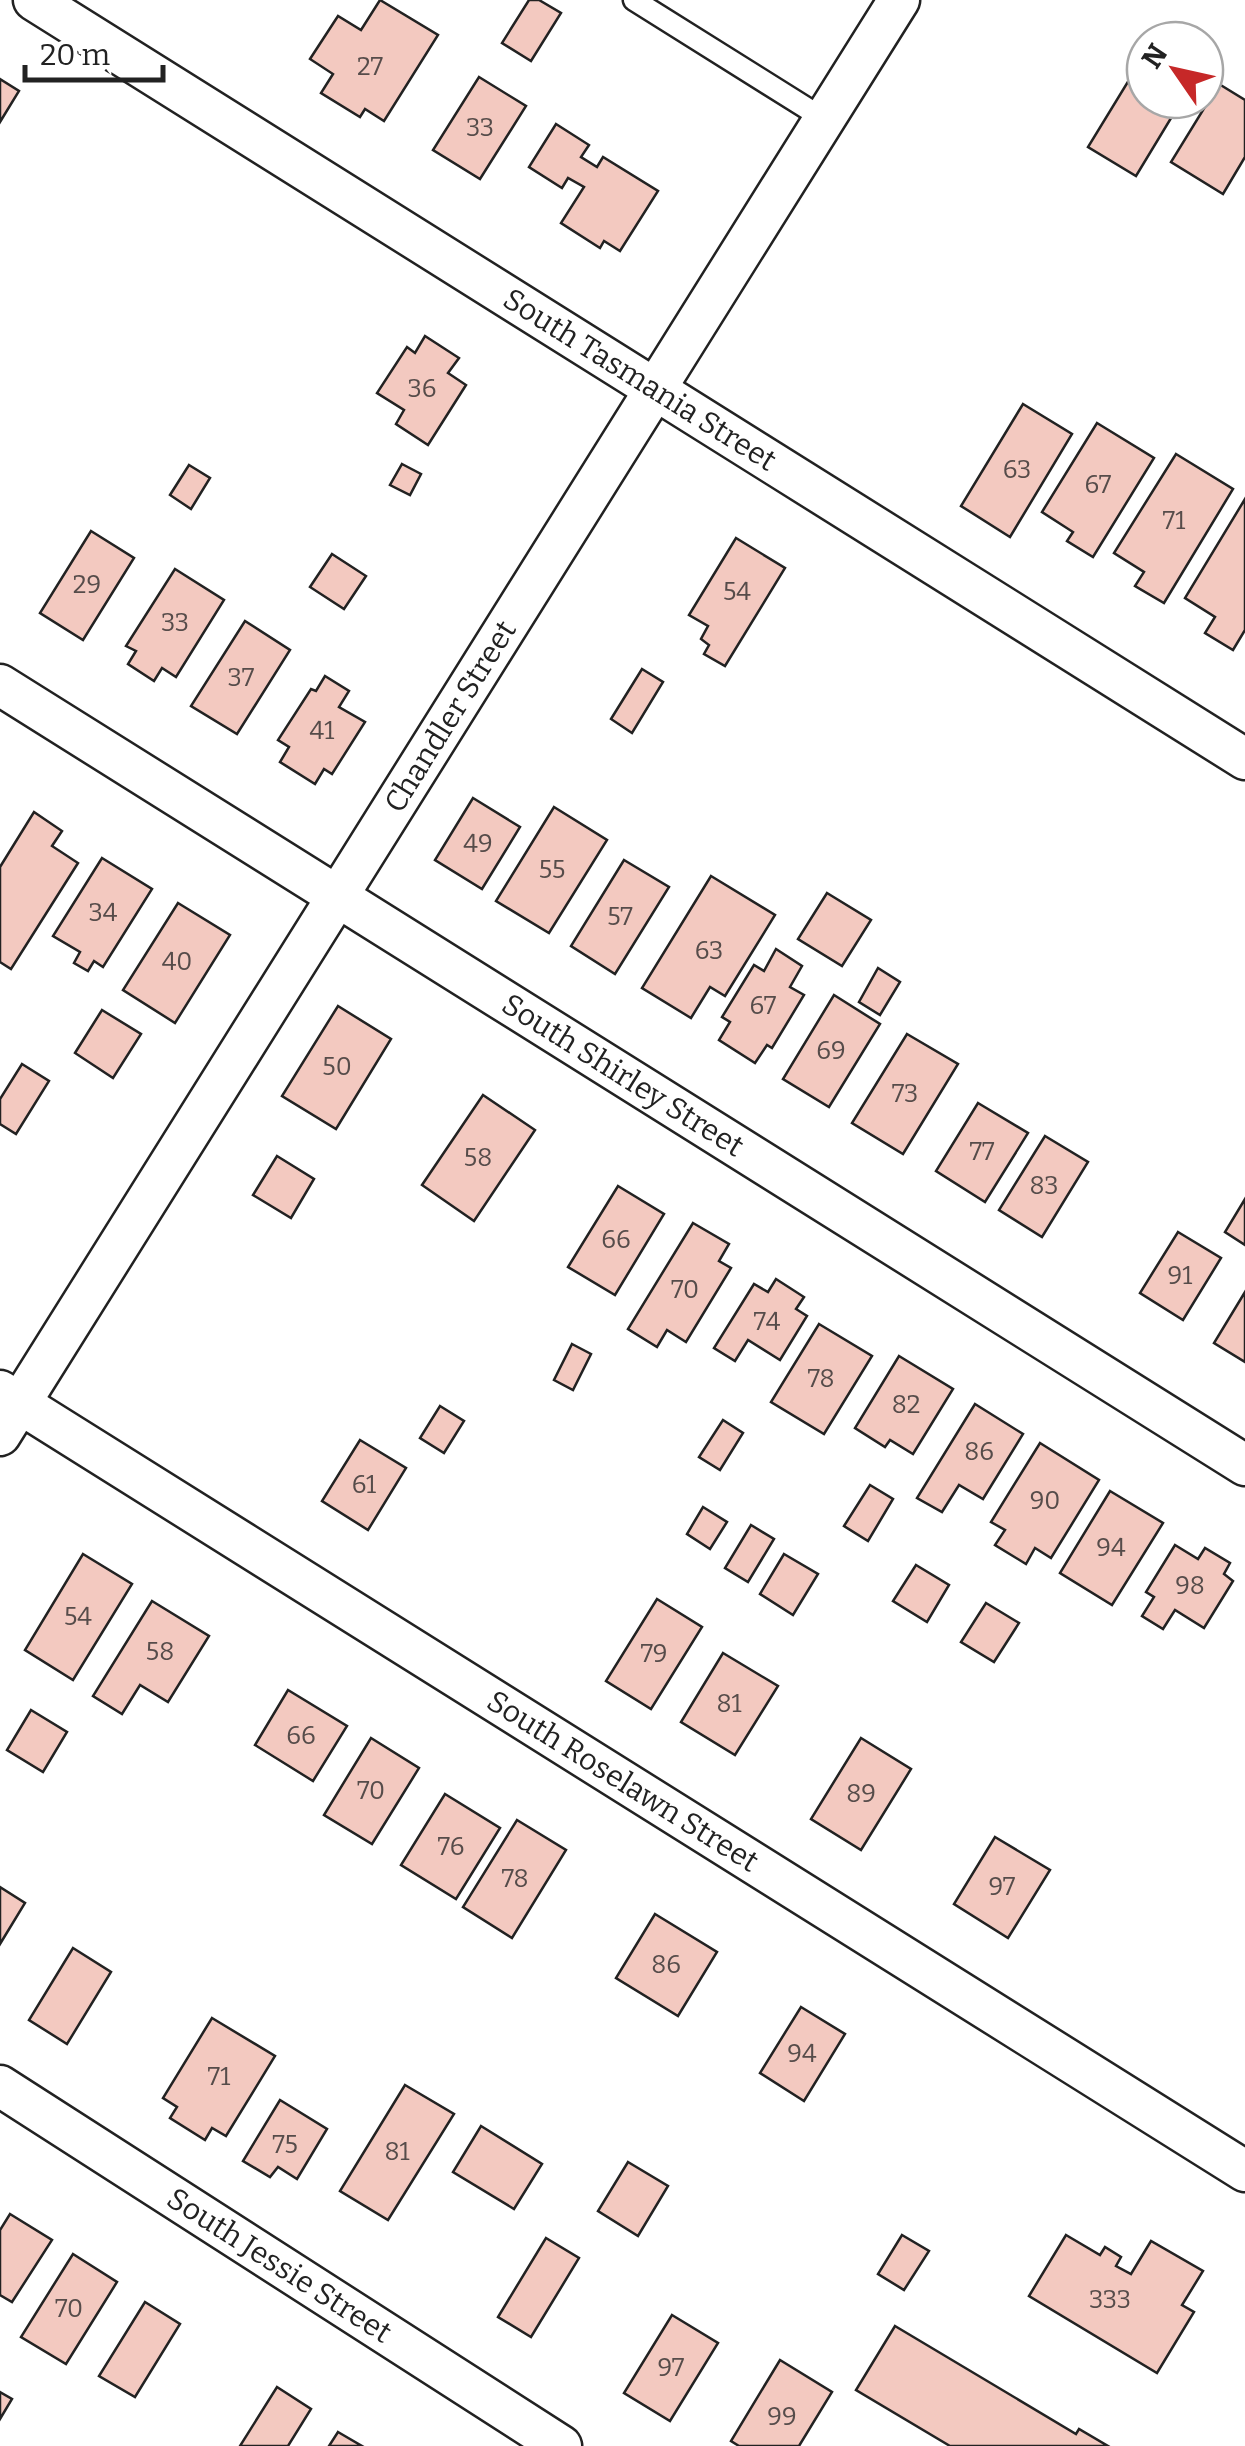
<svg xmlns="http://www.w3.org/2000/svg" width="1245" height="2446" viewBox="0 0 1245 2446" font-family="Bitter,serif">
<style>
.building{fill:#f3c9c0;stroke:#222;stroke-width:2.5}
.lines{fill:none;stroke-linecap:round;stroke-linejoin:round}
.service-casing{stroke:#222;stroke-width:25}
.minor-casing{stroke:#222;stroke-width:45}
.service{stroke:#fff;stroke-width:20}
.minor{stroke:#fff;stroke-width:40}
.labels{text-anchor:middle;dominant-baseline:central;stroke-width:8;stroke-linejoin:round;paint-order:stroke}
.number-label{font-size:25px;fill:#564c4a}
.street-label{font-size:30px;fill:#222;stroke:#fff}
</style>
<rect width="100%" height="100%" fill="#fff"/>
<g class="building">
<polygon points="380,0 438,35 384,121 365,109 360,117 321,93 333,74 310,59 338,16 361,30"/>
<polygon points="529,0 539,0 561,13 531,61 502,43"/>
<polygon points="1140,62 1145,65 1145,100 1182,100 1136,176 1088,147"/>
<polygon points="479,77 526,106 480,179 433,150"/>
<polygon points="0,79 19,91 0,122"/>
<polygon points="1219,84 1245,100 1245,157 1223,194 1171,162"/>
<polygon points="556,124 589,145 581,157 597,167 603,157 658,191 620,251 604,241 600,248 561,223 584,187 568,178 562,188 529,167"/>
<polygon points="425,336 459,358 448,373 466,385 428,445 396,424 404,410 377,393 407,347 415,353"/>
<polygon points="1023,404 1072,434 1010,537 961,506"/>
<polygon points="1097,423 1154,458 1093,557 1067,541 1073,532 1042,512"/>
<polygon points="1176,454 1233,489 1164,603 1135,586 1144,572 1114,553"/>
<polygon points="402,464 421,474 410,495 390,485"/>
<polygon points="189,465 210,478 191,509 170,495"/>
<polygon points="1245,499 1245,630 1233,650 1205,633 1215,617 1185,598"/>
<polygon points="91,531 134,558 83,640 40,613"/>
<polygon points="736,538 785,568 725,666 704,654 709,645 701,639 708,626 689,615"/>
<polygon points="332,554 366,576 344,609 310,587"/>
<polygon points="175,569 224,600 176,677 162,668 154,681 128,664 136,651 126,646"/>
<polygon points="245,621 290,650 237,734 191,706"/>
<polygon points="642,669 663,682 632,733 611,719"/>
<polygon points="325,676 349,691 339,707 365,722 332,774 324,769 315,784 280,762 289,747 278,740 311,689 316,691"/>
<polygon points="473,798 520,827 482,889 435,860"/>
<polygon points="554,807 607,840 549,933 496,901"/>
<polygon points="34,812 62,831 52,846 78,863 11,969 0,962 0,867"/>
<polygon points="102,858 152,889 103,967 94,961 88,971 74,963 80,952 53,936"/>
<polygon points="624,860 669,887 615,974 571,946"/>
<polygon points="711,876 775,915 725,996 710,987 691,1018 642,988"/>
<polygon points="827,893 871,920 842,966 798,939"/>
<polygon points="178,903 230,935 175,1023 123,990"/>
<polygon points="776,949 802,966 790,987 804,995 772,1048 767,1045 755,1063 719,1040 730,1022 722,1017 754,965 764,971"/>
<polygon points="878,968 900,982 880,1015 859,1002"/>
<polygon points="834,995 880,1024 829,1107 783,1079"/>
<polygon points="338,1006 391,1039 336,1129 282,1096"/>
<polygon points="102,1010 141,1034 113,1078 75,1053"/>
<polygon points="907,1034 958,1064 903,1154 852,1123"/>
<polygon points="22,1064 49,1081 16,1134 0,1124 0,1099"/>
<polygon points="483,1095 535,1130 474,1221 422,1185"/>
<polygon points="978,1103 1028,1133 985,1202 936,1171"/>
<polygon points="1045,1136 1088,1162 1042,1237 999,1210"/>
<polygon points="277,1156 314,1179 291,1218 253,1195"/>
<polygon points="618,1186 664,1214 615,1295 568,1267"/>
<polygon points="1245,1199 1245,1245 1225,1232"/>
<polygon points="693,1223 729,1244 719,1261 731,1268 686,1342 667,1330 657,1347 628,1329"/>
<polygon points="1178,1232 1221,1258 1183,1320 1140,1293"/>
<polygon points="776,1279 804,1297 796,1309 807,1316 780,1360 748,1340 735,1361 714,1348 754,1284 768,1292"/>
<polygon points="1245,1292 1245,1362 1214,1343"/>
<polygon points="819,1324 872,1356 824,1434 771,1402"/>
<polygon points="572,1344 591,1354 573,1390 554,1380"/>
<polygon points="899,1356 953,1389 913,1454 890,1440 885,1447 855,1428"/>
<polygon points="975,1404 1023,1434 983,1499 959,1485 942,1512 917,1498"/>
<polygon points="440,1406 464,1421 444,1453 420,1438"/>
<polygon points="723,1420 743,1433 720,1470 699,1457"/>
<polygon points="360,1440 406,1468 368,1530 322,1501"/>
<polygon points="1040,1443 1099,1480 1051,1558 1035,1548 1026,1564 995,1545 1005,1530 991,1522"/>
<polygon points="870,1485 893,1499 868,1541 844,1526"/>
<polygon points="1110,1491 1163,1523 1112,1605 1060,1573"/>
<polygon points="703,1507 727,1522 710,1549 687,1534"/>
<polygon points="751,1525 774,1539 748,1582 725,1568"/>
<polygon points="1175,1545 1198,1559 1205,1548 1230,1563 1224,1574 1233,1581 1204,1628 1175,1610 1163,1629 1142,1616 1154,1597 1146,1592"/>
<polygon points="83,1554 132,1584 73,1680 25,1650"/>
<polygon points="784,1554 818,1574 793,1615 760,1594"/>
<polygon points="916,1565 949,1585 927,1622 893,1601"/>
<polygon points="657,1599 702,1627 651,1709 606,1681"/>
<polygon points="152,1601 209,1636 168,1702 140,1685 122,1714 93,1696"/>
<polygon points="986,1603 1019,1623 994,1662 961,1642"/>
<polygon points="723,1653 778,1686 735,1755 681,1722"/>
<polygon points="288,1690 347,1726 313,1781 255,1745"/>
<polygon points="31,1710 67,1732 43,1772 7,1750"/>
<polygon points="371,1738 419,1768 372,1844 324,1815"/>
<polygon points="861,1738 911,1769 861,1850 811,1819"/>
<polygon points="445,1794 500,1828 456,1899 401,1865"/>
<polygon points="517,1820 566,1850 512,1938 463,1907"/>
<polygon points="995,1837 1050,1870 1008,1938 954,1904"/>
<polygon points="0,1887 25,1903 0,1944"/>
<polygon points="655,1914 717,1952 678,2016 616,1978"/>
<polygon points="73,1948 111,1972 67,2044 29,2020"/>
<polygon points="801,2007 845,2034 804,2101 760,2073"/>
<polygon points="212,2018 275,2056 226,2136 212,2128 205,2140 170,2118 177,2107 163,2098"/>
<polygon points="405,2085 454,2114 388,2220 340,2191"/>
<polygon points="280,2100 327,2129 297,2179 278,2167 270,2177 243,2161"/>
<polygon points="481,2126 542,2164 514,2209 453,2172"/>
<polygon points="628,2162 668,2186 638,2236 598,2211"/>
<polygon points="10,2214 52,2240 12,2302 0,2295 0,2230"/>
<polygon points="902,2235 929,2251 904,2290 878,2274"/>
<polygon points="1066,2235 1100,2255 1105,2247 1121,2257 1116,2266 1131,2274 1151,2241 1203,2271 1182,2305 1194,2312 1157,2373 1029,2296"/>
<polygon points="546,2238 579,2258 531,2337 498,2317"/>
<polygon points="73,2254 117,2282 66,2364 21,2337"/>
<polygon points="145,2302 180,2324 135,2397 99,2376"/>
<polygon points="672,2315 718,2343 670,2421 624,2393"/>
<polygon points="895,2326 1076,2434 1079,2429 1108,2446 950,2446 856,2390"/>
<polygon points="780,2360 832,2392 799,2446 739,2446 731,2441"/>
<polygon points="277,2387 311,2409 288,2446 240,2446"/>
<polygon points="0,2392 12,2399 0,2419"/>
<polygon points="338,2432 362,2446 329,2446"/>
</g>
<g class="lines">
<g class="service-casing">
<polyline id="service" points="634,0 824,119"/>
</g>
<g class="minor-casing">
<g id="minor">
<path id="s1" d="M 34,0 L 1245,759"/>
<path id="s2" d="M 0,685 L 1245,1465"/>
<path id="s3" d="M 0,1391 L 1245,2171"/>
<path id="s4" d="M 0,1435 L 899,0"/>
<path id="s5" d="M 0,2086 L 561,2446"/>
</g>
</g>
<use href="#service" class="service"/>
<use href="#minor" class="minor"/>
</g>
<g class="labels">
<g class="number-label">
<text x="370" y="67">27</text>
<text x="480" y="128">33</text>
<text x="422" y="389">36</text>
<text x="1017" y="470">63</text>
<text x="1098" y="485">67</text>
<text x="1174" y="521">71</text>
<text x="87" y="585">29</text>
<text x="737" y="592">54</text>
<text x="175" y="623">33</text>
<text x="241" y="678">37</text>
<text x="322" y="731">41</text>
<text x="478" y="844">49</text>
<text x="552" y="870">55</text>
<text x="103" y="913">34</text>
<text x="620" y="917">57</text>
<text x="709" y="951">63</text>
<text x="177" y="962">40</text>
<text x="763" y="1006">67</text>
<text x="831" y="1051">69</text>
<text x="337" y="1067">50</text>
<text x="905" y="1094">73</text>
<text x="982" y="1152">77</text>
<text x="478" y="1158">58</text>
<text x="1044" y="1186">83</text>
<text x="616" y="1240">66</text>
<text x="1180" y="1276">91</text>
<text x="685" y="1290">70</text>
<text x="767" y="1322">74</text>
<text x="821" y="1379">78</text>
<text x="906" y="1405">82</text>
<text x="979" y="1452">86</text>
<text x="364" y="1485">61</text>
<text x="1045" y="1501">90</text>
<text x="1111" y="1548">94</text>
<text x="1190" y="1586">98</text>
<text x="78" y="1617">54</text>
<text x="160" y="1652">58</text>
<text x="654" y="1654">79</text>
<text x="729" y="1704">81</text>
<text x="301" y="1736">66</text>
<text x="371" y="1791">70</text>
<text x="861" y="1794">89</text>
<text x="451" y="1847">76</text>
<text x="515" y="1879">78</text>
<text x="1002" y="1887">97</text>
<text x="666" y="1965">86</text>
<text x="802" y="2054">94</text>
<text x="219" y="2077">71</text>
<text x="285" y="2145">75</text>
<text x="397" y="2152">81</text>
<text x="1110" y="2300">333</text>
<text x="69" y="2309">70</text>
<text x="671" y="2368">97</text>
<text x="782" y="2417">99</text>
</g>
<g class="street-label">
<text stroke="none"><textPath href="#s1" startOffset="715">South Tasmania Street</textPath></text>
<text stroke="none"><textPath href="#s4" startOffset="848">Chandler Street</textPath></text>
<text stroke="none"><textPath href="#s2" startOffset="735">South Shirley Street</textPath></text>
<text stroke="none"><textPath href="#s3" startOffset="735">South Roselawn Street</textPath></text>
<text stroke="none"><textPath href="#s5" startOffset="332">South Jessie Street</textPath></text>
</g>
</g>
<g transform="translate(1175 70) rotate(304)"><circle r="48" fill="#ffffff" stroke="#a7a7a7" stroke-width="2.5"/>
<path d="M0-8L18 38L0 25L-18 38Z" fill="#c62828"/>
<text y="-15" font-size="28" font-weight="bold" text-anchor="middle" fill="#222222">N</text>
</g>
<path d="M25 65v15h138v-15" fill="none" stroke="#222222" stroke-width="5"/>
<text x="40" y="65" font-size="30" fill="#222222" stroke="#ffffff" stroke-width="8" paint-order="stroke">20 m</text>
</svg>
